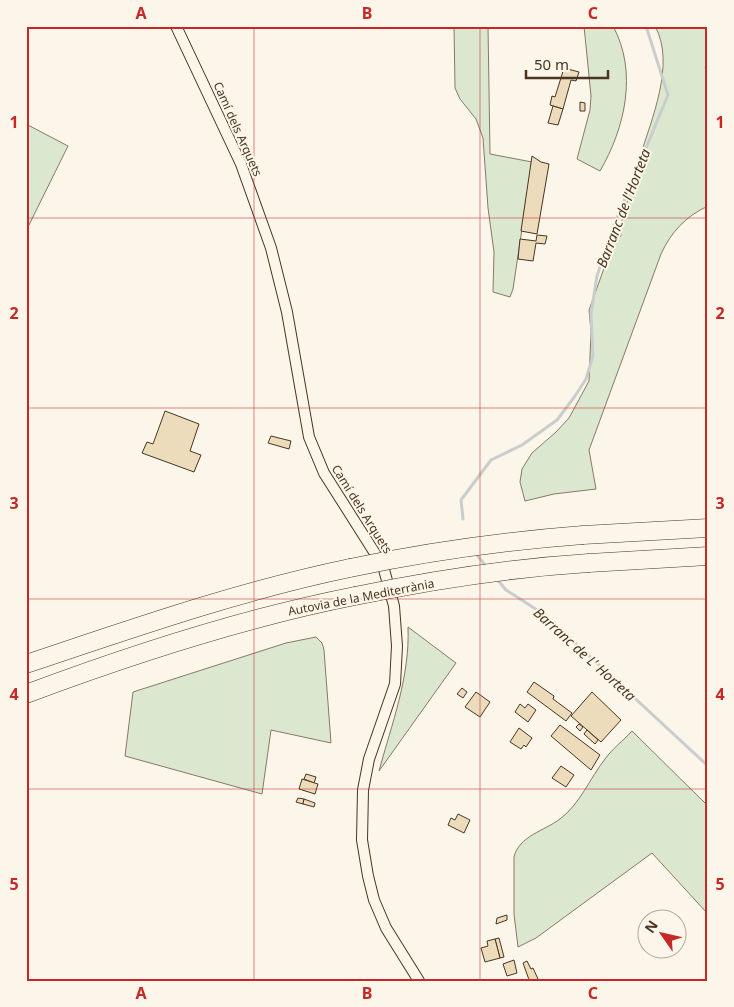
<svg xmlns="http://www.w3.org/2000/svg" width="734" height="1007" viewBox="0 0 734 1007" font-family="'Noto Sans',sans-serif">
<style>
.green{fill:#dce7d0;stroke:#887966}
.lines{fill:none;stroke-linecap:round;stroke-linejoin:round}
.stream{stroke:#c9cecd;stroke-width:3}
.building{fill:#ecdcbc;stroke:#4a3520}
.minor-casing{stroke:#4a3520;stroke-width:12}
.motorway-casing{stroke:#4a3520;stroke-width:19}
.minor{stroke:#fbf6e9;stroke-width:10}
.motorway{stroke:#fbf6e9;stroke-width:18}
.motorway-bridge-casing{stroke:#4a3520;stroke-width:19;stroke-linecap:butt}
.motorway-bridge{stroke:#fbf6e9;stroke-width:18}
.grid{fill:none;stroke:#c62828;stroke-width:1;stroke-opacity:0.55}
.labels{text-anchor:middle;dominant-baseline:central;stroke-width:4;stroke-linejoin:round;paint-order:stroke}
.street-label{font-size:12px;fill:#4a3520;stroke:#fbf6e9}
.water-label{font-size:14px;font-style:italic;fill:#4a3520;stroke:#fbf6e9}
.neatline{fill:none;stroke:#c62828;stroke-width:2}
.grid-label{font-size:16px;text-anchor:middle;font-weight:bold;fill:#c62828}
</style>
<rect width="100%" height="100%" fill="#fbf6e9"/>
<g class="green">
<polygon points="454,26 488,26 490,154 532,162 513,289 510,297 493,292 494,252 488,208 483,138 476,119 460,99 455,88"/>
<path d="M 584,26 L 613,26 C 638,72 625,128 600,171 L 577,159 L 590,110 L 591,96 Z"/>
<path d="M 655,26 L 708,26 L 708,62 L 705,68 L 708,71 L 708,206 C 686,216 671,232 661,254 L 589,450 L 596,489 L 554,494 L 525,501 L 520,482 L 522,469 L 532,453 L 556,432 L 569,418 L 589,381 L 591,332 L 589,310 L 611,249 L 616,240 L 621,236 L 620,228 C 626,204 633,181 640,157 C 651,120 676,64 655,26 Z"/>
<polygon points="26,124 68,146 26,231"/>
<path d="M 408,627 L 456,663 L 379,771 C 392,723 410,677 408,627 Z"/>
<polygon points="316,637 322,643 324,650 331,743 271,730 262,794 125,756 133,692 286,643"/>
<path d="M 632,731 L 708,806 L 708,912 L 707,913 L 652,853 L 536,938 L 518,947 L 514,914 L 514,857 C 519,836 544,831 560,819 C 580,804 590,778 605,759 C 612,749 623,741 632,731 Z"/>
</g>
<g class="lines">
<g class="stream">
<polyline points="463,519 461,500 491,460 522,445 557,420 575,396 586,379 593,356 591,314 597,276 612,230 668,95 646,26"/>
<polyline points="475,553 487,567"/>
<polyline points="496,578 506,590 545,615 708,766"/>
</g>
</g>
<g class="building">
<polygon points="564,68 579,72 576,81 571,80 563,109 550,105 552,96 555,97"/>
<polygon points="580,102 585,103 585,111 580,111"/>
<polygon points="553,106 563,109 558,125 548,123"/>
<polygon points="532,156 541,162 549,164 537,234 521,231"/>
<polygon points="537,235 547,236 545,244 536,243 533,261 518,259 520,239 536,241"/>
<polygon points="165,411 199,424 190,451 201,455 194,472 142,453 147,442 153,444"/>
<polygon points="271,436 291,441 289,449 268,443"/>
<polygon points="534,682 554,696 553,699 572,713 566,721 527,692"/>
<polygon points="462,688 467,692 463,698 457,694"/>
<polygon points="476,692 490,702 480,717 465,707"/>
<polygon points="592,692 621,720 601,742 571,716"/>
<polygon points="520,704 525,708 528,704 536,710 528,722 515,712"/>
<polygon points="579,724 583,727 580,731 576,727"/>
<polygon points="560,725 600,755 591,770 551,736"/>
<polygon points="519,728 532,738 526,747 524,745 521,749 510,742"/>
<polygon points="587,730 598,740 595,744 584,734"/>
<polygon points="561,766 574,775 566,787 552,778"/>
<polygon points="306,774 316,777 314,783 304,779"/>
<polygon points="302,779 318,784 315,794 299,789"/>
<polygon points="298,798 304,799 303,804 296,802"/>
<polygon points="304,799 315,803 314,807 303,804"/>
<polygon points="458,814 470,820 464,833 448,825 451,818 455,820"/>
<polygon points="507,915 507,920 496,924 497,918"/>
<polygon points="499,938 504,957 500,958 495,939"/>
<polygon points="495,939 500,958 485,962 481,948 488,946 487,941"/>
<polygon points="514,960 517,973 507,976 503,964"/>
<polygon points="527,961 531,969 533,968 538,979 534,981 530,981 528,977 523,963"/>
</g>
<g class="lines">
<g class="minor-casing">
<polyline id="minor" points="176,26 241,164 271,248 287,312 309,437 324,473 383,566 394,606 397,646 395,684 369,759 363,790 362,840 368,876 374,900 386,928 419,981"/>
</g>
<g class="motorway-casing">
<g id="motorway">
<polyline points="583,535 708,528"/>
<polyline points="589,563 708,556"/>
<path d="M 26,664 C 134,628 239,591 350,568"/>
<path d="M 26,694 C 133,654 243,618 355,596"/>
</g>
</g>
<use href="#minor" class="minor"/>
<use href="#motorway" class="motorway"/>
<g class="motorway-bridge-casing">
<g id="motorway-bridge">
<path d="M 350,568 C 426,552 505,541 583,535"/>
<path d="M 355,596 C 432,580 511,568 589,563"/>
</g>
</g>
<use href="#motorway-bridge" class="motorway-bridge"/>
</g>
<path class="grid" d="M 254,26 L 254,981M 480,26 L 480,981M 26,218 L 708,218M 26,408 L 708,408M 26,599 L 708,599M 26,789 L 708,789"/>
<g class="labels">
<g class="street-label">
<text transform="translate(238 129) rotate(66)">Camí dels Arquets</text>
<text transform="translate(362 509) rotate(58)">Camí dels Arquets</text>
<text transform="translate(361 597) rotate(-11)">Autovia de la Mediterrània</text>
</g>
<g class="water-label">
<text transform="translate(623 208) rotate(-69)">Barranc de l'Horteta</text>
<text transform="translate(585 654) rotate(42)">Barranc de L' Horteta</text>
</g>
</g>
<rect width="734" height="1007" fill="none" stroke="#fbf6e9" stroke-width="55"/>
<g transform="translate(662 934) rotate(304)"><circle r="24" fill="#fbf6e9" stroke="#b4a999"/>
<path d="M0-4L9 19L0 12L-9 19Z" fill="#c62828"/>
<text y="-8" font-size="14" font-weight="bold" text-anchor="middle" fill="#4a3520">N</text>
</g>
<path d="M526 70v8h82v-8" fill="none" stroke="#4a3520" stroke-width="2.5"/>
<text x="534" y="70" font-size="15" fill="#4a3520" stroke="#fbf6e9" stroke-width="4" paint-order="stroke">50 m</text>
<rect x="28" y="28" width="678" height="952" class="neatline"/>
<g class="grid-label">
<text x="141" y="19">A</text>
<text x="367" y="19">B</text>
<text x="593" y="19">C</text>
<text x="14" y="128">1</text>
<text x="720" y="128">1</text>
<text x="14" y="319">2</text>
<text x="720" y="319">2</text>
<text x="14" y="509">3</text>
<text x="720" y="509">3</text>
<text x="14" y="700">4</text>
<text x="720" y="700">4</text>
<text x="14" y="890">5</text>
<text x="720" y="890">5</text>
<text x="141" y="999">A</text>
<text x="367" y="999">B</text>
<text x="593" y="999">C</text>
</g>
</svg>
